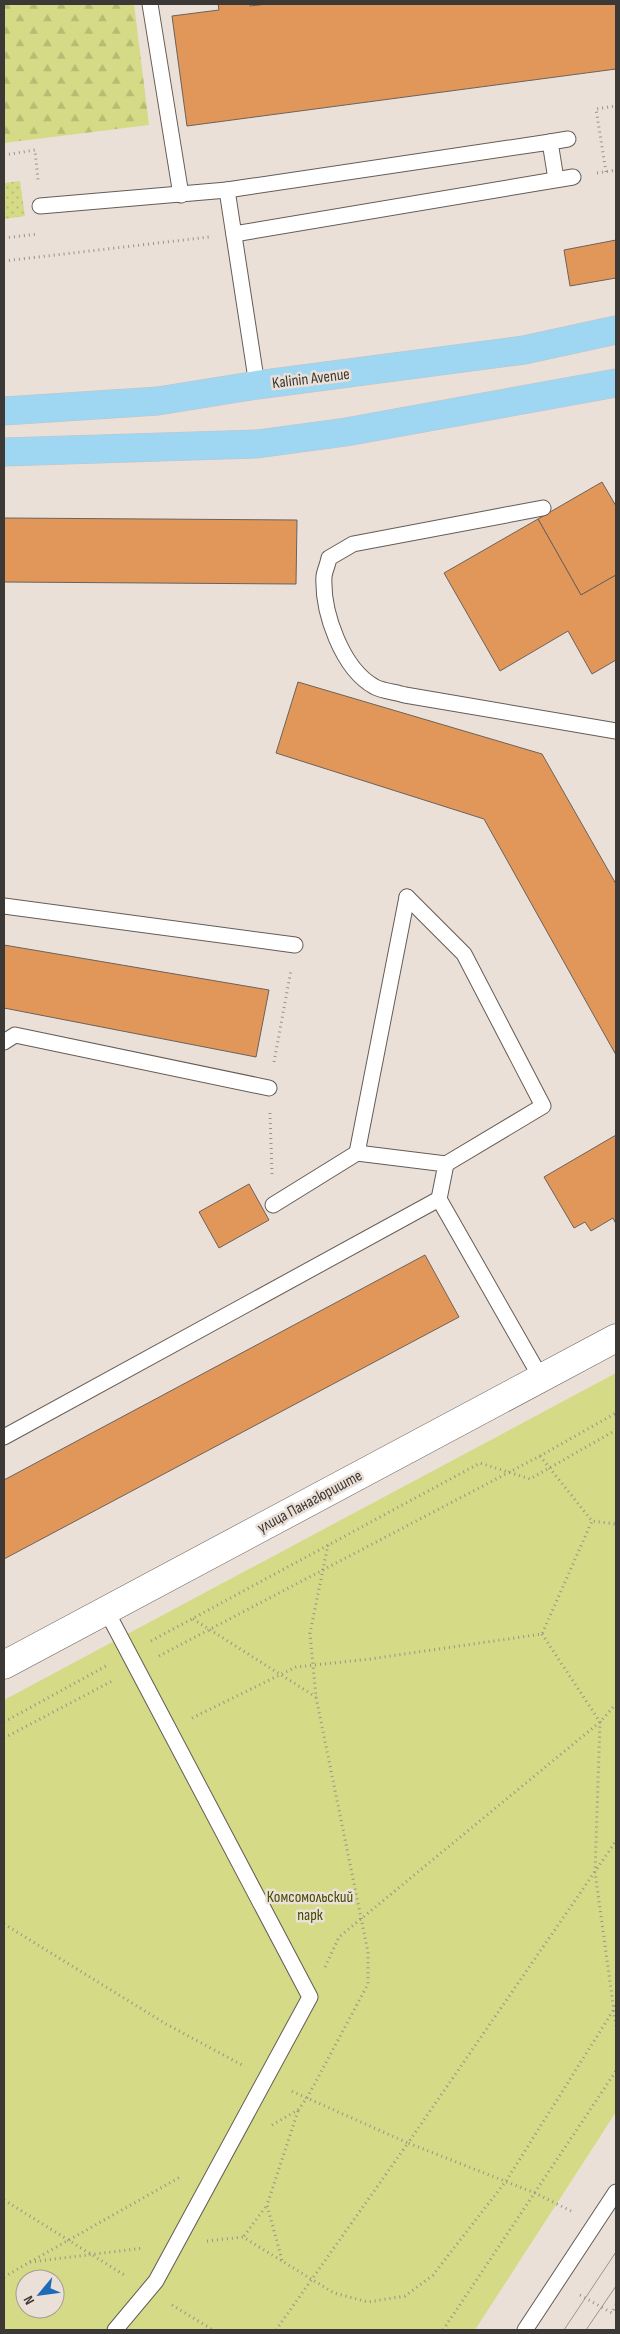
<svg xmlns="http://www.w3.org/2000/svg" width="620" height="2334" viewBox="0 0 620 2334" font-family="'Sofia Sans Condensed',sans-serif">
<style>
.grass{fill:url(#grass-dots)}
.forest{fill:url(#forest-firs)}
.green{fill:#d4da85;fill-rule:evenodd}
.building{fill:#e19759;stroke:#6c625b}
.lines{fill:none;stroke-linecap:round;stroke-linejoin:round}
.lane-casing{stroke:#655c55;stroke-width:17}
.secondary-casing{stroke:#655c55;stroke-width:29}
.primary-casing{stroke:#c4c3c2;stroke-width:29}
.path{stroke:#9a928c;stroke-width:3;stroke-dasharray:1 4;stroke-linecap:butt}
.lane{stroke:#fff;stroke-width:15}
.secondary{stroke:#fff;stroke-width:28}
.primary{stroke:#9fd6f1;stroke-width:28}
.tram{stroke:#9c948f;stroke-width:1}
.labels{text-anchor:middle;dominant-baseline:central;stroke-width:5;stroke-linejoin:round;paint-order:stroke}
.street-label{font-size:16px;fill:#3c3835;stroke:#ebe0d8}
.park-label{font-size:16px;fill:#484b00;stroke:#ebe0d8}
</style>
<defs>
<pattern id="grass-dots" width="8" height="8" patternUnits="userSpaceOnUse" patternTransform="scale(1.25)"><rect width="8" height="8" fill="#d4da85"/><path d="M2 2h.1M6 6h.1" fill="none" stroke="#b7bc73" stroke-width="1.8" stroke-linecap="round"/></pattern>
<pattern id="forest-firs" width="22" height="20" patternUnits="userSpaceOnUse" patternTransform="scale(1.25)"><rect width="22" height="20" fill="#d4da85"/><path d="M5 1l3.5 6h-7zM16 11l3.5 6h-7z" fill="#b7bc73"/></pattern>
</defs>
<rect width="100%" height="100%" fill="#ebe0d8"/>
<polygon class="grass" points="20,181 25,216 4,219 4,183"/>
<polygon class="forest" points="4,4 134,4 149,125 4,143"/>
<path class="green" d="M 616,1373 L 616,2112 L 475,2330 L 4,2330 L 4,1700 ZM 25,2279 L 55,2279 L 55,2309 L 25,2309 Z"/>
<g class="building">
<polygon points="218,4 250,4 250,6 267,4 616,4 616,69 187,126 172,16 219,10"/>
<polygon points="616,240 616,278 570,286 564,250"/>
<polygon points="602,482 616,506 616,575 581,595 538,519"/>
<polygon points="4,518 297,520 296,584 4,582"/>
<polygon points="538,519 581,595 616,575 616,660 592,674 568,631 500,671 444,573"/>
<polygon points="298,682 542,754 616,884 616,1055 484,819 276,753"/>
<polygon points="4,945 269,990 256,1057 4,1008"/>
<polygon points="616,1135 616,1224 613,1218 591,1231 585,1222 574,1228 544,1177"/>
<polygon points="249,1184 269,1220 219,1248 199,1212"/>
<polygon points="425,1255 459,1317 4,1559 4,1480"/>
</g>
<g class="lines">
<g class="lane-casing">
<g id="lane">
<polyline points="150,4 181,195"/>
<polyline points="550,142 568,139"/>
<polyline points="40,206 227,190"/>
<polyline points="234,234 573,177"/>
<polyline points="257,385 227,190 550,142 556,179"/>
<path d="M 543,508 L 353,544 L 329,558 C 328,564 325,570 324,576 C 322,612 342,669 375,687 C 383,691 395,692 405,695 L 616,731"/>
<polyline points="407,897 357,1153 446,1164 439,1199"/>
<polyline points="407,897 464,954 543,1106 446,1164"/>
<polyline points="4,906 295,945"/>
<polyline points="4,1042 15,1035 269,1088"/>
<polyline points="273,1205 357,1153"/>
<polyline points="4,1437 439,1199 541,1378"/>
<polyline points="106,1610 310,1997 156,2281 115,2330"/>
<polyline points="525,2330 616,2192"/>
</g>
</g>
<g class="secondary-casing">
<polyline id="secondary" points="4,1665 616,1338"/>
</g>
<g class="primary-casing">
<g id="primary">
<polyline points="4,411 158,401 257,385 524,350 616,330"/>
<polyline points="4,452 257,444 346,432 616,383"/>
</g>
</g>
<g class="path">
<polyline points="4,155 35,150 38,180"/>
<polyline points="606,172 596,109 616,106"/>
<polyline points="597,173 616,170"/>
<polyline points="4,238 38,234"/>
<polyline points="4,261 209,237"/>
<polyline points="274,1062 291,970"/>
<polyline points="270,1113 272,1174"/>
<polyline points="540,1456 592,1521 616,1524"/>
<polyline points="193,1619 316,1697"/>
<polyline points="542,1634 600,1722 595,1872 616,2026"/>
<polyline points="151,1641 480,1463 530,1479 616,1430"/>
<polyline points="159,1656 540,1456 616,1413"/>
<polyline points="192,1718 296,1667 370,1659 542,1634 592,1521"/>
<polyline points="4,1722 106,1666"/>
<polyline points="4,1738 114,1680"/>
<polyline points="4,1924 166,2024 244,2066"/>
<polyline points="325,1967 339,1937 600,1722 616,1704"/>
<polyline points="272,2125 298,2110 307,2098 368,1984 368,1952 316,1697 310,1633 328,1545"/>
<polyline points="4,2200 126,2276"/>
<polyline points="571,2211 535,2193 408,2143 616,1841"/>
<polyline points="244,2236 267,2205"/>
<polyline points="207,2241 243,2237 334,2293 368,2302 405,2296 433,2275 506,2181 616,2006"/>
<polyline points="282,2260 267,2205 298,2111"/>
<polyline points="30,2262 182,2176"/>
<polyline points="4,2277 30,2262 144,2248"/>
<polyline points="580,2295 612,2313 616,2305"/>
<polyline points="172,2305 213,2330"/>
<polyline points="276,2330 408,2143 289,2090"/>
<polyline points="443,2330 616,2071"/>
</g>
<use href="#lane" class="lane"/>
<use href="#secondary" class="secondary"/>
<use href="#primary" class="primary"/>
<g class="tram">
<polyline points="564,2330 616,2252"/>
<polyline points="586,2330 616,2286"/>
</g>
</g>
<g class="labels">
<g class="street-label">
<text transform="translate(311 379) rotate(-7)">Kalinin Avenue</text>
<text transform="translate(310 1502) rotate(-28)">улица Панагюриште</text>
</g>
<g class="park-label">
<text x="310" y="1897">Комсомольский<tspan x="310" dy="18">парк</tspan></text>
</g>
</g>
<rect width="620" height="2334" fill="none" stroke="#3c3835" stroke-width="10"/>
<g transform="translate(40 2294) rotate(241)"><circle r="24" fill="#ebe0d8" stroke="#a59d97"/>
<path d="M0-4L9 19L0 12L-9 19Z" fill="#1d6ab9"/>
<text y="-8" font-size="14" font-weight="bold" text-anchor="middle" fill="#3c3835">N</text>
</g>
</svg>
